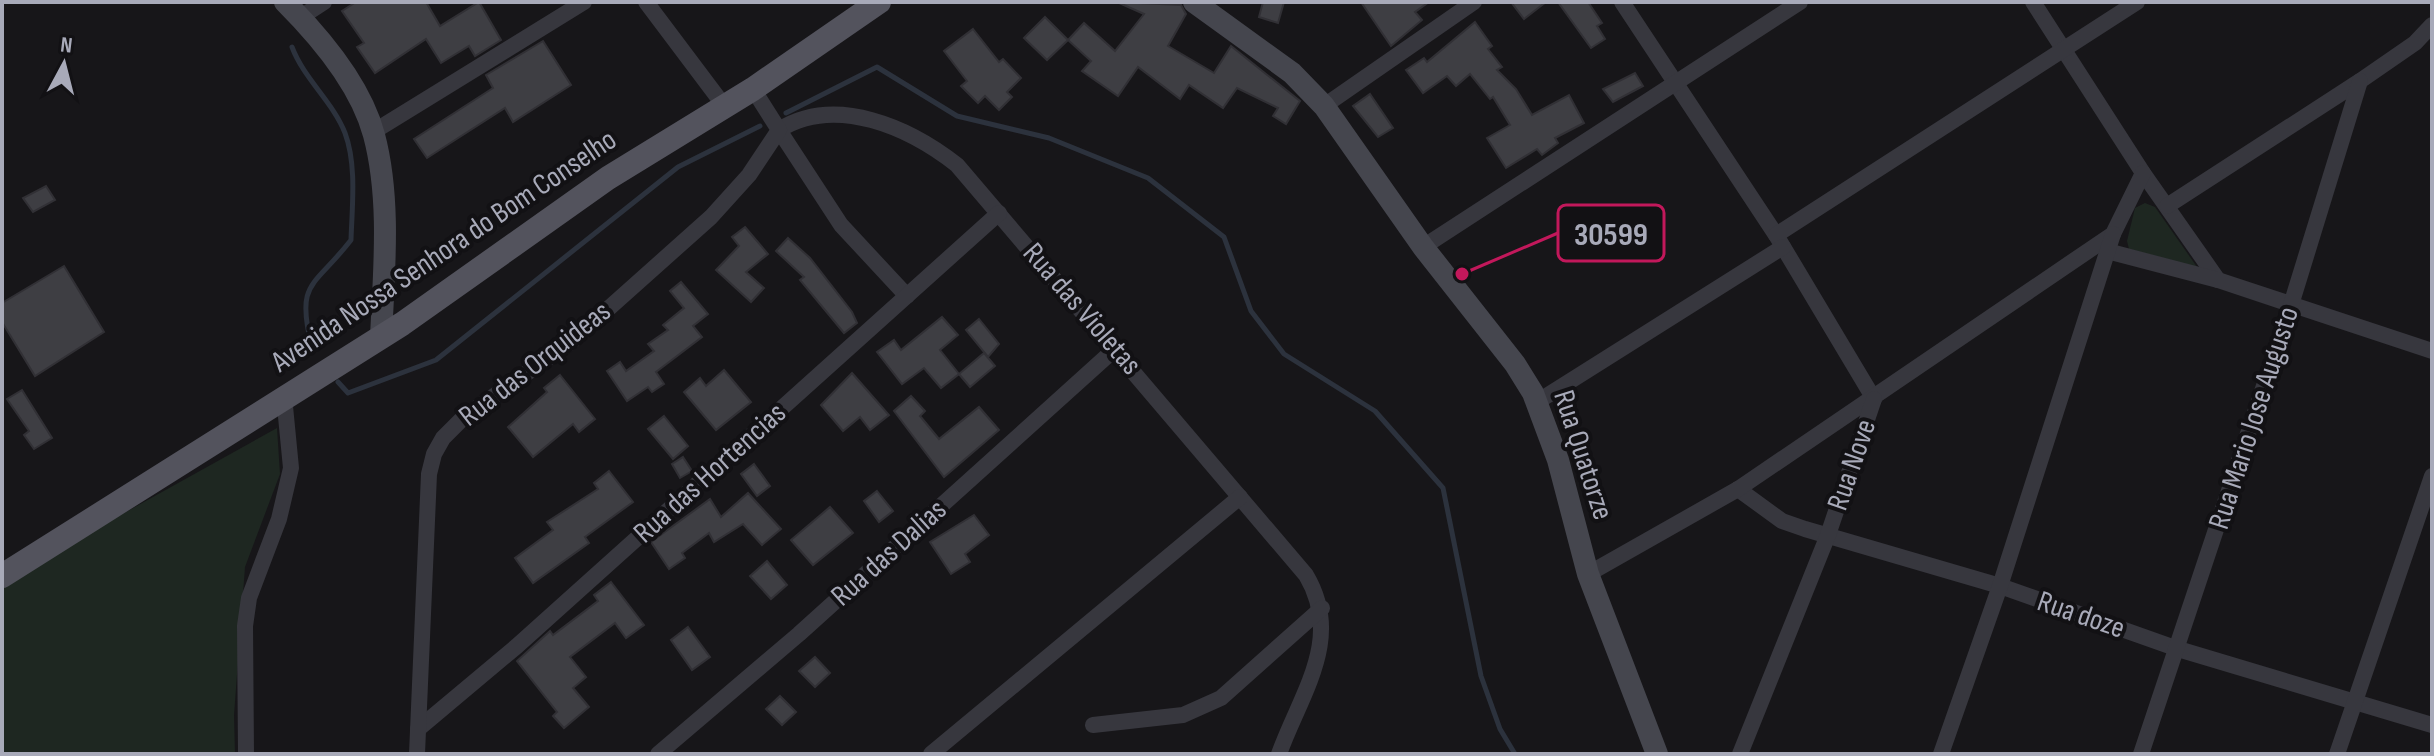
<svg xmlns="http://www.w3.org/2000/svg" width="2434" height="756" viewBox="0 0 2434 756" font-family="'Sofia Sans Condensed',sans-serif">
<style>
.green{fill:#1e2721}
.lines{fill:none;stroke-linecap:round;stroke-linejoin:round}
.stream{stroke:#2c323d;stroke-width:5}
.building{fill:#3e3e43;stroke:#313035;stroke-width:2}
.street{stroke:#37373e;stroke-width:16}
.secondary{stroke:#45464e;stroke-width:22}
.primary{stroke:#53535d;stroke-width:24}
.labels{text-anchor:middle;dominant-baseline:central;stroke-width:8;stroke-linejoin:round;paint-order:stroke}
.street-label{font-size:30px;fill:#a8aab9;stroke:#121114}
.leader{fill:none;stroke:#c2185b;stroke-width:3}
.callout-dot{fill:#c2185b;stroke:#121114;stroke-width:3}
.callout{fill:#121114;stroke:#c2185b;stroke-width:3}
.callout-label{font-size:32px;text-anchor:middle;font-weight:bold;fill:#a8aab9}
</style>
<rect width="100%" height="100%" fill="#171619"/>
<g class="green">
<polygon points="2145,203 2155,207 2197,267 2129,249 2127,241 2135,208"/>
<polygon points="277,428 280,474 245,567 234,715 235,754 2,754 2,581"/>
</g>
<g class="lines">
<g class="stream">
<path d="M 292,47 C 304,79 333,102 345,133 C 357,165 352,207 351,240 C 314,288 295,280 312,348"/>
<polyline points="786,113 877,67 957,116 1049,138 1148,178 1224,237 1251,311 1284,354 1375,411 1443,488 1481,676 1500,729 1515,754"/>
<polyline points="338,382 348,393 436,360 678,167 760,126"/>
</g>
</g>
<g class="building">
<polygon points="356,2 426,2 440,26 479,2 501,40 475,56 469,46 441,63 426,39 375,73 357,47 364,43 342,11"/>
<polygon points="1117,2 1181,5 1186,14 1168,46 1214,73 1231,46 1300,101 1286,124 1273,116 1278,108 1237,88 1223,108 1189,85 1180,99 1138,67 1118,96 1082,71 1091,61 1068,40 1084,23 1115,51 1144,14"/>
<polygon points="1263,2 1284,2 1278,23 1259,17"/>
<polygon points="1361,2 1429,2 1415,12 1422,20 1391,46"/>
<polygon points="1511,2 1546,2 1524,19"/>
<polygon points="1558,2 1588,2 1602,23 1597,26 1605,39 1591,48"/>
<polygon points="1045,17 1068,40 1047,60 1024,38"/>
<polygon points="1475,22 1492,46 1488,49 1502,67 1497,70 1516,89 1532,115 1569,95 1584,123 1555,138 1558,143 1542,155 1537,149 1506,168 1487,138 1510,125 1493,97 1490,99 1470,74 1456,86 1447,76 1423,93 1406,70 1424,58 1427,62"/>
<polygon points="973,29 999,62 1003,59 1021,78 1007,92 1012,97 999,110 985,96 978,103 961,86 967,81 944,51"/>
<polygon points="543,41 571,85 513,122 505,108 427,158 414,139 493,88 486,75"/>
<polygon points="1635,73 1643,86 1613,102 1603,89"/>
<polygon points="1370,94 1393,128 1378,137 1353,106"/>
<polygon points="46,186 55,200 33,212 23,198"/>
<polygon points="745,227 768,254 746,272 764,288 751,302 716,270 739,246 732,237"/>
<polygon points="788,238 810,258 852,312 857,323 844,333 800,280 804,277 776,251"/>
<polygon points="64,266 104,332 35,376 2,322 2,303"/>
<polygon points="681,282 708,314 693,326 702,337 656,372 664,384 652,392 648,387 627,401 607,371 620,362 626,371 654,351 648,344 668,330 663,325 684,308 670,291"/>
<polygon points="942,317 958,335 940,350 959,374 941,388 924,368 902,384 877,352 894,340 901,350"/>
<polygon points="979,319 999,344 988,357 966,330"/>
<polygon points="984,353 995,366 970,387 959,374"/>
<polygon points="724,370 751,402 716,430 684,392 700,378 706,386"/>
<polygon points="852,373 889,415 870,430 860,417 843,431 821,405"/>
<polygon points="560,375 595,419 579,432 573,424 533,457 508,427 547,392 544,388"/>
<polygon points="22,390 52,438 34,449 24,435 29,431 7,399"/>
<polygon points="911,396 925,411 920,416 939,439 979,407 999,430 944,477 894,411"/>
<polygon points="664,416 688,446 673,459 648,429"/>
<polygon points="683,457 692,471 680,478 672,464"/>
<polygon points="754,464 770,486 757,496 741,474"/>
<polygon points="609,471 633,502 585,537 589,543 533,583 515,558 553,530 547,522 598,489 594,483"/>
<polygon points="877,491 893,511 879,522 864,501"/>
<polygon points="748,493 781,529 762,545 743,524 714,542 709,533 682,553 685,558 669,569 651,542 710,499 721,517"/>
<polygon points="830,507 853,533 813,565 791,540"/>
<polygon points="974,515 989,535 965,554 970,562 951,574 930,542"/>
<polygon points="767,561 787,585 771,599 750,576"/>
<polygon points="611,582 644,625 626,638 615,623 570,657 586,677 573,688 589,707 564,728 553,716 557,712 517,661 550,631 553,635 598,601 594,595"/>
<polygon points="688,627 710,657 692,670 671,640"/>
<polygon points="815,657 830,673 815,687 799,671"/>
<polygon points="780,696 796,712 782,725 766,709"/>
</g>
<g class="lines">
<g class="street">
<polyline points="646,2 725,107"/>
<polyline points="1622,2 1776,235 1874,399"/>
<polyline points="2033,2 2143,173 2218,280"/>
<polyline points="301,17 324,2"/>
<polyline points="1324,106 1474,2"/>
<polyline points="373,132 584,2"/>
<polyline points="2167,206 2360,81 2415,43 2432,25"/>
<polyline points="1776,235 2137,2"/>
<polyline points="1423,247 1800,2"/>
<polyline points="2107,251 2218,280 2432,351"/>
<path d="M 907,296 L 841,225 L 779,130 C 836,94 910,128 957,165 L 1306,575 C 1344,639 1301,693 1279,754"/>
<polyline points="1537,402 1783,247"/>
<polyline points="1738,489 1782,521 1805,529 2000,586 2178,649 2432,725"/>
<polyline points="1588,574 1738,489 2113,234 2143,173"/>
<polyline points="1093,725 1183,715 1221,698 1322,608"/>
<polyline points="418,729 517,646 999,213"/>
<polyline points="246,754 245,626 249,598 279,519 291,468 284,396"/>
<polyline points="417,754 429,474 434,454 443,438 464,417 571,342 711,217 749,175 779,130 753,89"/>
<polyline points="658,754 799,634 1116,348"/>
<polyline points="931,754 1240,497"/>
<polyline points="1740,754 1828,535 1874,399"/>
<polyline points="1941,754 2000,586 2113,234"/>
<polyline points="2141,754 2291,305 2360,81"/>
<polyline points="2337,754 2432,476"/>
</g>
<g class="secondary">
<path d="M 285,2 C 320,37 361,86 374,135 C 391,199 384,271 381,337"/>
<polyline points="1194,2 1292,73 1324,106 1423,247 1515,364 1533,393 1558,460 1588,574 1657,754"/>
</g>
<polyline class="primary" points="2,576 402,324 608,178 753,89 879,2"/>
</g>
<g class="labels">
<g class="street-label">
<text transform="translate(444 251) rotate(-34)">Avenida Nossa Senhora do Bom Conselho</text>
<text transform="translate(1082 309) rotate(49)">Rua das Violetas</text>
<text transform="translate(535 364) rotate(-38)">Rua das Orquideas</text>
<text transform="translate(2254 418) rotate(-72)">Rua Mario Jose Augusto</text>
<text transform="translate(1583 455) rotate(72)">Rua Quatorze</text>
<text transform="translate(1852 465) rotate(-71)">Rua Nove</text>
<text transform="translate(710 473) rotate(-42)">Rua das Hortencias</text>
<text transform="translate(889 553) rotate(-42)">Rua das Dalias</text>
<text transform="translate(2081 615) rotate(19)">Rua doze</text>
</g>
</g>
<path class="leader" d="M1462 274L1558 233"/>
<circle class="callout-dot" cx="1462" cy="274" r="8"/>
<rect class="callout" x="1558" y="205" width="106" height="56" rx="8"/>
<g class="callout-label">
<text x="1611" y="245">30599</text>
</g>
<rect width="2434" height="756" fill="none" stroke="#a8aab9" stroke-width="8"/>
<g transform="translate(64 64) rotate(7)" stroke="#121114" stroke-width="6" paint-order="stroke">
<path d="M0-6L14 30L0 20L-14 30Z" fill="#a8aab9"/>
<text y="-12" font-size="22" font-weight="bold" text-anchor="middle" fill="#a8aab9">N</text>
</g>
</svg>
